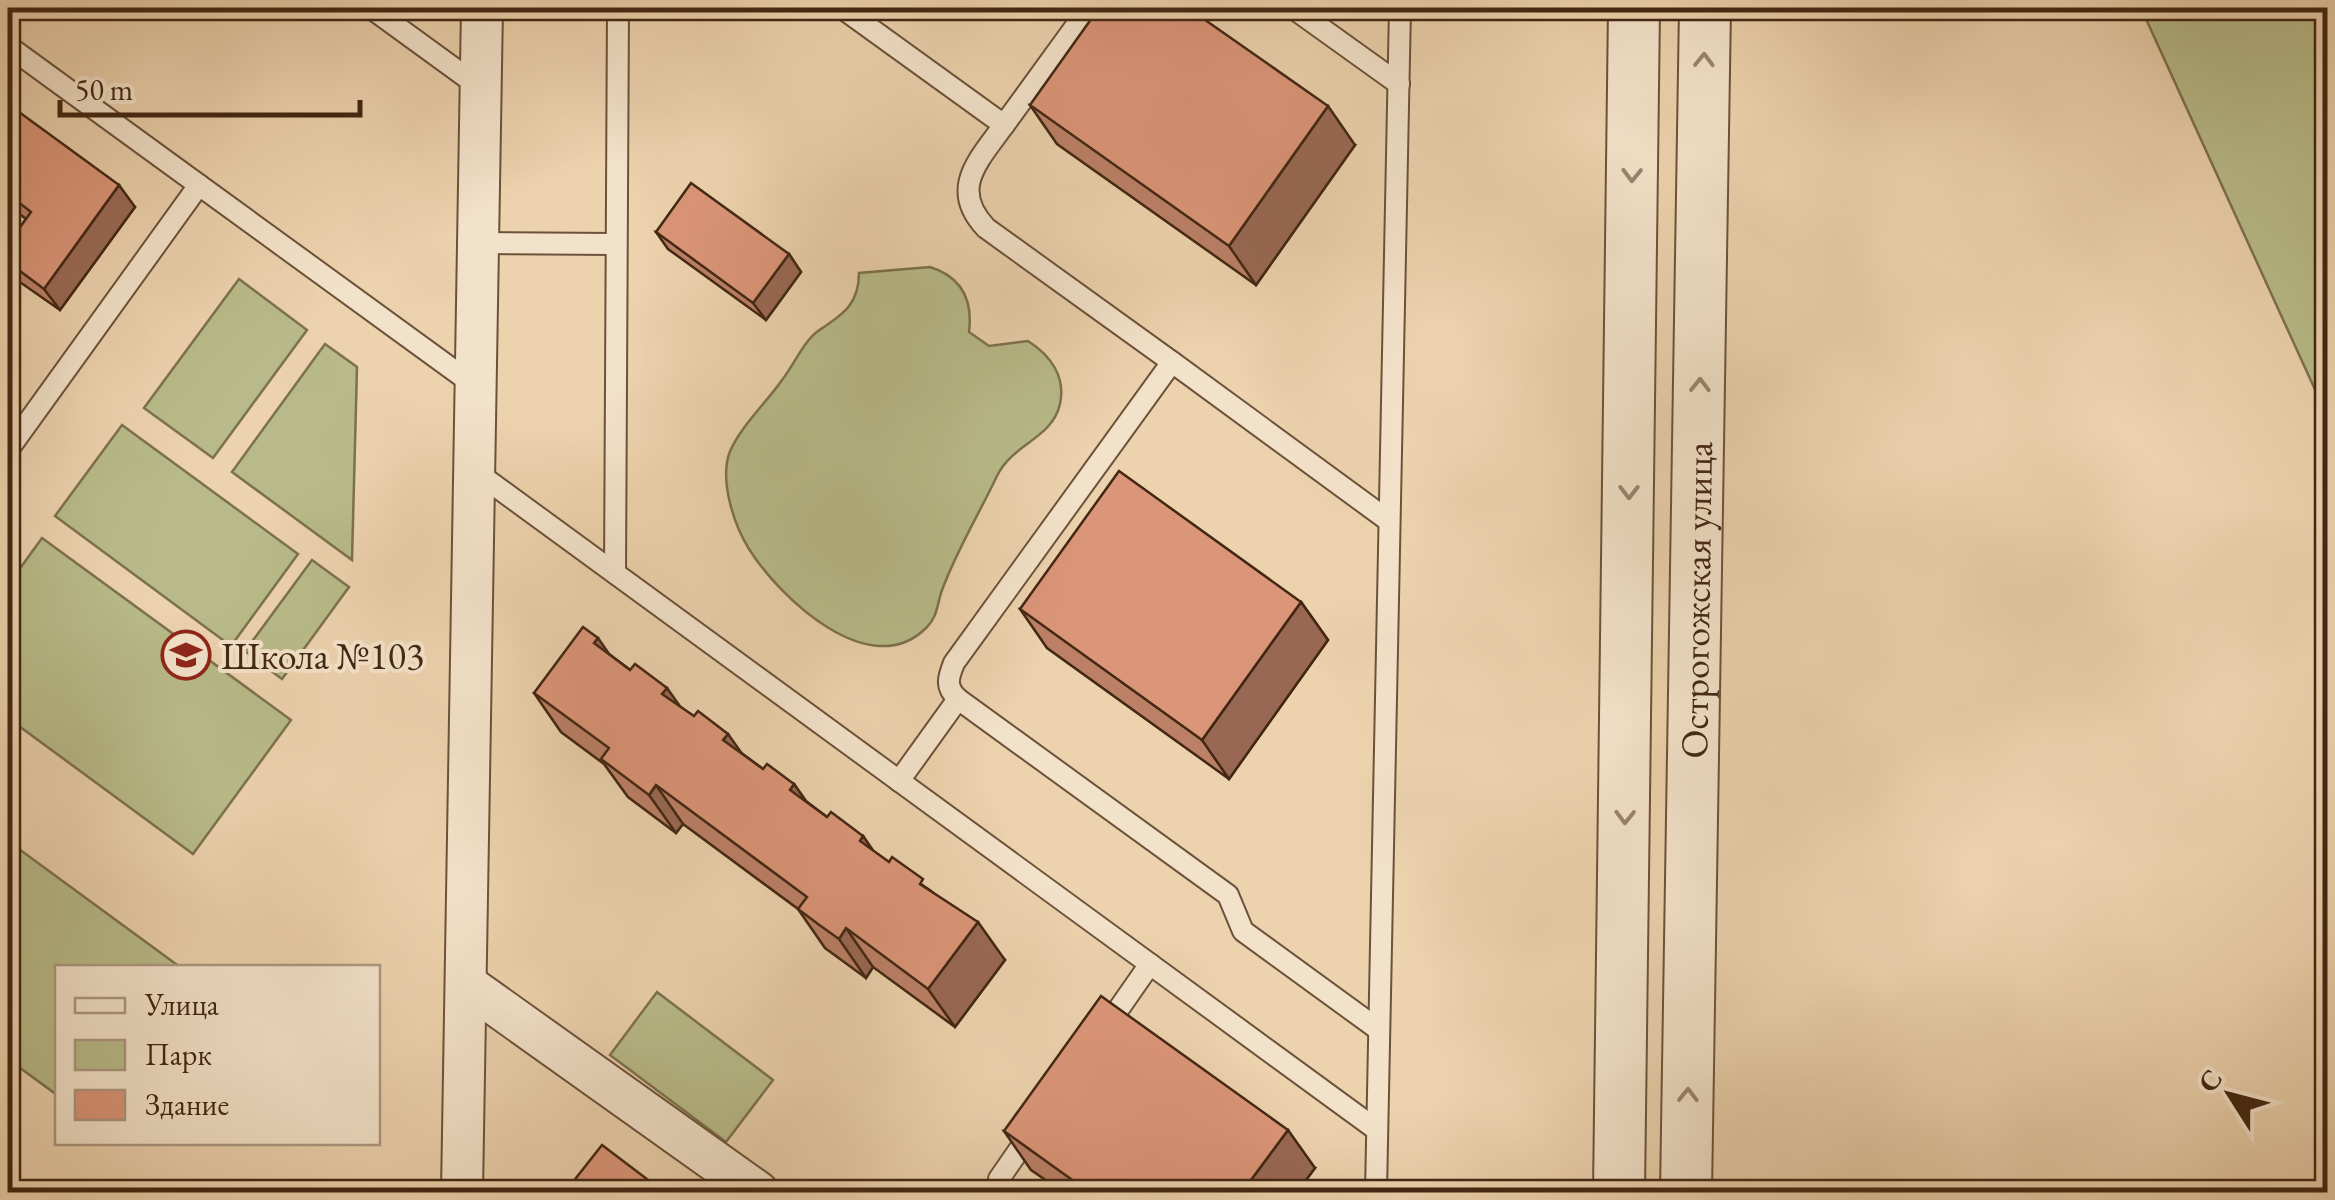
<svg xmlns="http://www.w3.org/2000/svg" width="2335" height="1200" viewBox="0 0 2335 1200" font-family="'EB Garamond',serif">
<style>
.green{fill:#b8bb89;stroke:#7d714e;stroke-width:2.5}
.lines{fill:none;stroke-linecap:round;stroke-linejoin:round}
.service-casing{stroke:#6c523a;stroke-width:24}
.minor-casing{stroke:#6c523a;stroke-width:44}
.tertiary-casing{stroke:#6c523a;stroke-width:54}
.service{stroke:#f3e2ca;stroke-width:20}
.minor{stroke:#f3e2ca;stroke-width:40}
.tertiary{stroke:#f3e2ca;stroke-width:50}
.wall{fill:#bc8067;stroke:#422713;stroke-width:2.5}
.shaded-wall{fill:#996854;stroke:#422713;stroke-width:2.5}
.building{fill:#db9578;stroke:#422713;stroke-width:2.5}
.oneway{stroke:#9a846e}
.labels{text-anchor:middle;dominant-baseline:central;stroke-width:8;stroke-linejoin:round;paint-order:stroke}
.street-label{font-size:38px;fill:#422713;stroke:#f3e2ca}
.poi-label{font-size:38px;fill:#422713;stroke:#f3e2ca;text-anchor:start}
</style>
<rect width="100%" height="100%" fill="#ecd2ad"/>
<filter id="stains"><feTurbulence type="fractalNoise" baseFrequency=".002" numOctaves="4"/><feColorMatrix values="0 0 0 0 .2 0 0 0 0 .09 0 0 0 0 .02 0 0 0 .5 -.17"/></filter>
<radialGradient id="worn" r=".72"><stop offset=".6" stop-color="#630" stop-opacity="0"/><stop offset="1" stop-color="#630" stop-opacity=".3"/></radialGradient>
<g class="green">
<polygon points="2141,8 2327,8 2327,416"/>
<path d="M 930,267 C 962,277 973,300 969,332 L 989,346 L 1028,341 C 1050,355 1066,376 1060,404 C 1052,439 1013,443 997,476 C 979,514 955,553 941,593 C 937,606 937,617 927,627 C 871,685 779,597 749,549 C 734,525 720,482 729,454 C 738,429 767,402 782,380 C 793,366 804,341 818,331 C 842,315 859,305 859,273 Z"/>
<polygon points="239,279 307,330 213,458 144,408"/>
<polygon points="325,344 357,367 352,560 232,472"/>
<polygon points="122,425 298,554 231,646 55,516"/>
<polygon points="42,538 291,720 193,854 8,718 8,585"/>
<polygon points="312,560 349,587 282,679 245,651"/>
<polygon points="8,841 180,967 58,968 57,1095 8,1059"/>
<polygon points="657,992 773,1080 726,1142 610,1055"/>
</g>
<g class="lines">
<g class="service-casing">
<g id="service">
<polyline points="371,8 481,88"/>
<polyline points="842,8 1004,125 1089,8"/>
<polyline points="1293,8 1399,84"/>
<polyline points="8,46 199,185 8,450"/>
<polyline points="199,185 474,385"/>
<polyline points="479,243 616,244"/>
<polyline points="1172,362 1389,521"/>
<polyline points="475,471 1377,1130"/>
<polyline points="615,573 618,8"/>
<polyline points="958,699 1228,895 1243,931 1379,1030"/>
<path d="M 899,781 L 958,699 C 945,687 948,678 954,663 L 1172,362 L 986,228 C 949,189 978,161 1004,125"/>
<polyline points="1104,1030 1150,964"/>
<polyline points="999,1179 1032,1131"/>
<polyline points="1376,1192 1400,8"/>
</g>
</g>
<g class="minor-casing">
<g id="minor">
<polyline points="466,984 758,1192"/>
<polyline points="462,1192 482,8"/>
</g>
</g>
<g class="tertiary-casing">
<g id="tertiary">
<polyline points="1619,1192 1634,8"/>
<path id="s1" d="M 1686,1192 L 1705,8"/>
</g>
</g>
<use href="#service" class="service"/>
<use href="#minor" class="minor"/>
<use href="#tertiary" class="tertiary"/>
</g>
<g class="wall">
<polygon points="8,104 135,207 60,310 14,278 8,268 8,244 26,219 8,205"/>
<polygon points="1030,105 1355,145 1256,285 1057,144"/>
<polygon points="656,232 789,254 801,272 766,320 668,249"/>
<polygon points="1301,602 1328,640 1229,779 1047,648 1020,609"/>
<polygon points="609,654 763,769 794,784 806,801 827,817 863,836 873,851 931,891 1005,960 955,1027 873,967 866,978 825,948 798,909 683,824 676,833 628,797 604,764 561,732 534,693"/>
<polygon points="1004,1131 1315,1168 1297,1192 1063,1192 1031,1170"/>
</g>
<g class="shaded-wall">
<polygon points="1328,106 1355,145 1256,285 1229,246"/>
<polygon points="119,185 135,207 60,310 44,289"/>
<polygon points="789,254 801,272 766,320 753,303"/>
<polygon points="1301,602 1328,640 1229,779 1202,740"/>
<polygon points="598,638 625,677 594,643"/>
<polygon points="667,688 694,726 662,694"/>
<polygon points="728,734 755,772 723,740"/>
<polygon points="794,784 821,823 790,790"/>
<polygon points="656,785 683,824 676,833 649,795"/>
<polygon points="863,836 890,875 860,841"/>
<polygon points="978,922 1005,960 955,1027 928,989"/>
<polygon points="846,928 873,967 866,978 839,939"/>
<polygon points="1288,1130 1315,1168 1297,1192 1242,1192"/>
</g>
<g class="building">
<polygon points="1099,8 1188,8 1328,106 1229,246 1030,105"/>
<polygon points="8,104 119,185 44,289 8,262 8,244 31,212 8,194"/>
<polygon points="691,183 789,254 753,303 656,232"/>
<polygon points="1119,471 1301,602 1202,740 1020,609"/>
<polygon points="583,627 598,638 594,643 630,670 635,664 667,688 662,694 694,716 698,711 728,734 723,740 763,769 767,764 794,784 790,790 827,817 831,812 863,836 860,841 889,862 892,857 923,879 920,884 978,922 928,989 846,928 839,939 818,924 798,909 807,897 656,785 649,795 601,759 609,748 534,693"/>
<polygon points="1101,996 1288,1130 1242,1192 1089,1192 1004,1131"/>
<polygon points="602,1145 664,1192 565,1192"/>
</g>
<defs><path id="oneway-chevron" d="M-2-3.5L2.5 0L-2 3.5" fill="none" stroke-width="1.6" stroke-linecap="round" stroke-linejoin="round" transform="scale(2.5)"/></defs>
<g class="oneway">
<use href="#oneway-chevron" transform="translate(1704 60) rotate(-89)"/>
<use href="#oneway-chevron" transform="translate(1632 175) rotate(91)"/>
<use href="#oneway-chevron" transform="translate(1700 385) rotate(-89)"/>
<use href="#oneway-chevron" transform="translate(1629 492) rotate(90)"/>
<use href="#oneway-chevron" transform="translate(1625 817) rotate(91)"/>
<use href="#oneway-chevron" transform="translate(1688 1095) rotate(-89)"/>
</g>
<defs>
<g id="school-ring" transform="scale(2.5)"><circle r="9.5" fill="#f3e2ca" stroke="#8f2418" stroke-width="1.5"/><path d="M0-5L7-2L0 1L-7-2ZM-4 1L0 2.5L4 1V4Q0 6-4 4Z" fill="#8f2418"/></g>
</defs>
<g fill-rule="evenodd">
<use href="#school-ring" x="186" y="655"/>
</g>
<g class="labels">
<g class="street-label">
<text stroke="none"><textPath href="#s1" startOffset="592">Острогожская улица</textPath></text>
</g>
<g class="poi-label">
<text x="221" y="655">Школа №103</text>
</g>
</g>
<rect width="2335" height="1200" fill="none" stroke="#ecd2ad" stroke-width="40"/>
<rect x="10" y="10" width="2315" height="1180" fill="none" stroke="#422713" stroke-width="5"/>
<rect x="20" y="20" width="2295" height="1160" fill="none" stroke="#422713" stroke-width="2.5"/>
<rect x="55" y="965" width="325" height="180" fill="#f3e2ca" stroke="#ac9781" stroke-width="2.5"/>
<rect x="75" y="998" width="50" height="15" fill="#f3e2ca" stroke="#ac9781" stroke-width="2.5"/>
<text x="145" y="1015" font-size="30" fill="#422713">Улица</text>
<rect x="75" y="1040" width="50" height="30" fill="#b8bb89" stroke="#ac9781" stroke-width="2.5"/>
<text x="145" y="1065" font-size="30" fill="#422713">Парк</text>
<rect x="75" y="1090" width="50" height="30" fill="#db9578" stroke="#ac9781" stroke-width="2.5"/>
<text x="145" y="1115" font-size="30" fill="#422713">Здание</text>
<g transform="translate(2230 1095) rotate(306)" stroke="#f3e2ca" stroke-width="8" paint-order="stroke">
<path d="M0-8L18 38L0 25L-18 38Z" fill="#422713"/>
<text y="-15" font-size="28" font-weight="bold" text-anchor="middle" fill="#422713">С</text>
</g>
<path d="M60 100v15h300v-15" fill="none" stroke="#422713" stroke-width="5"/>
<text x="75" y="100" font-size="30" fill="#422713" stroke="#f3e2ca" stroke-width="8" paint-order="stroke">50 m</text>
<rect width="100%" height="100%" filter="url(#stains)"/>
<rect width="100%" height="100%" fill="url(#worn)"/>
</svg>
